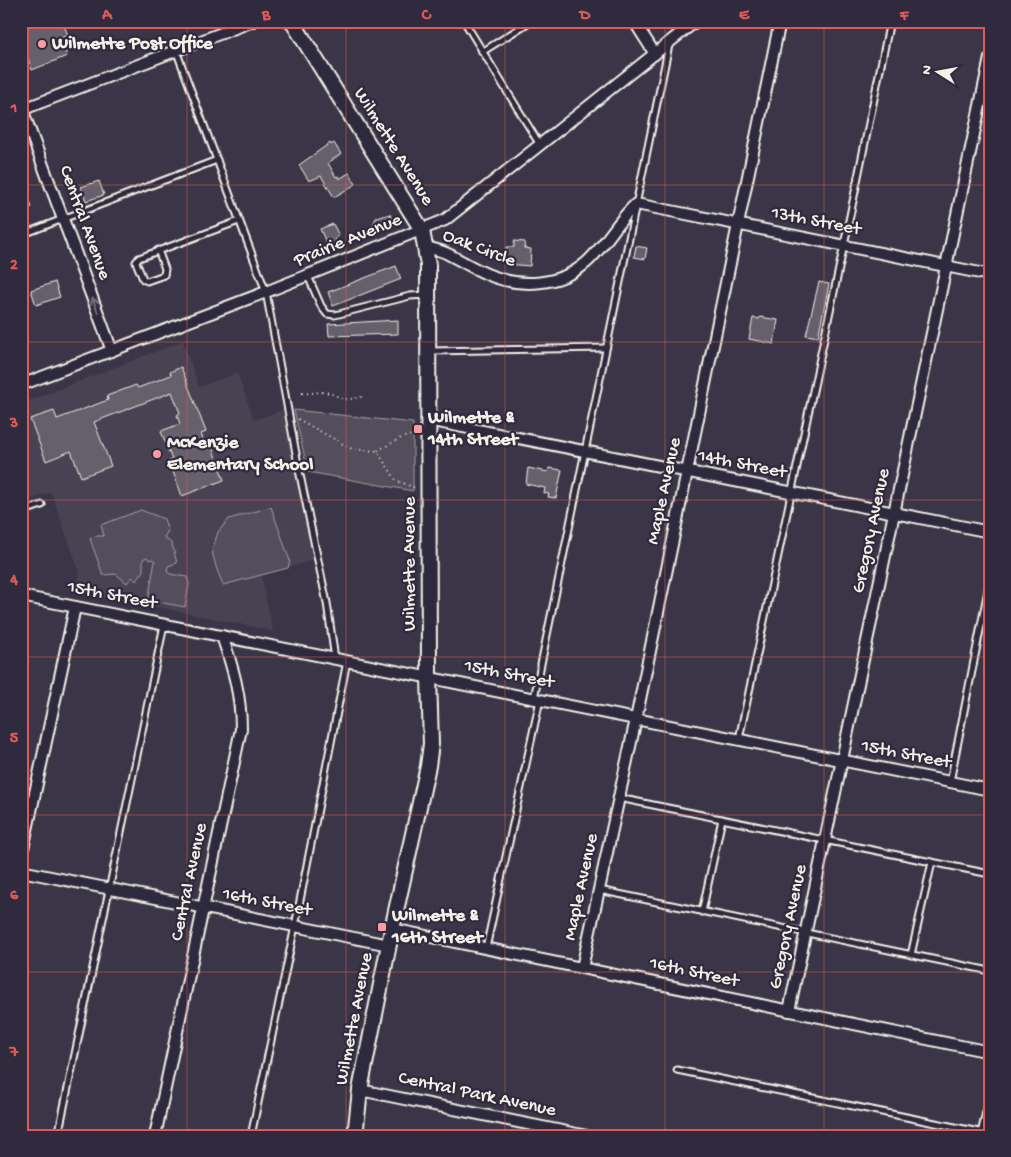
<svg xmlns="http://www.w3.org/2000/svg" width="1011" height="1157" viewBox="0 0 1011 1157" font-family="'Gochi Hand',sans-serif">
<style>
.built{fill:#484352}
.green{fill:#534e5c;stroke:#a4a0a2}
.building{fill:#65616c;stroke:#f4f1e8}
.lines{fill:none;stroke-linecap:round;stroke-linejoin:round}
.lane-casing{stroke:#f4f1e8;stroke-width:9}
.street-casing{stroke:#f4f1e8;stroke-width:14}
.secondary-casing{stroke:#f4f1e8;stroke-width:18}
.path{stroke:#f4f1e8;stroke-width:2;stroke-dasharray:1 4;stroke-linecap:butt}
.lane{stroke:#2f2a3d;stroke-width:5}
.street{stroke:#2f2a3d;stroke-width:10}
.secondary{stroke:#2f2a3d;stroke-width:14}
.oneway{stroke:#747079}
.grid{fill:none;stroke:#de5a58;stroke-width:1;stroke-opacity:0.55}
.poi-dot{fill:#ff9aa2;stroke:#2f2a3d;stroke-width:2}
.labels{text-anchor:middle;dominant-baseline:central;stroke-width:4.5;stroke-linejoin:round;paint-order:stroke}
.poi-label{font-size:19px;font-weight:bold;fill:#f4f1e8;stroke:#2f2a3d;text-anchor:start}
.street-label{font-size:19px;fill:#f4f1e8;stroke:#2f2a3d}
.neatline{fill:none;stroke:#de5a58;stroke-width:2}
.grid-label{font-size:16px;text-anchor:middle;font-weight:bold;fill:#de5a58}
</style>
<rect width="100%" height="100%" fill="#3b3647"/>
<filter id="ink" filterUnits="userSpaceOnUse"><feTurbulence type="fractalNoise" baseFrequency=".02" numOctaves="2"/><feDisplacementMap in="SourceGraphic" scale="10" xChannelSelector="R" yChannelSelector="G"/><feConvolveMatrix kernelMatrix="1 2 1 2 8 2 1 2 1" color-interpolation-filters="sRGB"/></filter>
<g filter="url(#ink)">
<polygon class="built" points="183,341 199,387 237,373 254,420 283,410 313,560 261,575 273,631 76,590 80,573 51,492 26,501 21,488 21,404"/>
<g class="green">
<polygon points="294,410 413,423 413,491 308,472"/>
<polygon points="271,507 290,561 288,568 223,585 216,567 212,551 218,532 229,519"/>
<polygon points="141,510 164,519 168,531 164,537 172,544 177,563 168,566 167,571 170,574 187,577 189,584 185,607 148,600 155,561 153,559 149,560 147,557 143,559 143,571 136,581 132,577 127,583 116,574 103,575 90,539 95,536 104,536 101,525"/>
</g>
<g class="building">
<polygon points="21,21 62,21 68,35 60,38 67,56 32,70 25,50 21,52"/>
<polygon points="330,143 331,145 334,143 341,154 328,163 336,177 338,176 339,179 349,173 356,184 334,197 321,176 309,181 299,165"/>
<polygon points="21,181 32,207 21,212"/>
<polygon points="99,181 104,195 86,201 81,187"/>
<polygon points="390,214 395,225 374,233 371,226 373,225 376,218"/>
<polygon points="333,224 339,236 335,238 338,244 329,249 320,229"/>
<polygon points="514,241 525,242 524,248 531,249 530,266 505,264 506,247 514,247"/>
<polygon points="636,246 647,248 645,259 634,257"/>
<polygon points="396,266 401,279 333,306 328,292"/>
<polygon points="55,282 60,297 36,305 31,290"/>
<polygon points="819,282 829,284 818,337 806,335"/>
<polygon points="760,317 778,320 774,344 749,339 753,318 759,319"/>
<polygon points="398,320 398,334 329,336 328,324"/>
<polygon points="181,367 206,432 201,434 207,449 212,447 224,480 182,496 169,461 172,460 161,431 180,424 177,415 180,413 172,392 94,422 111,466 81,477 71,451 46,461 30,419 54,411 57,419 108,400 107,396 136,385 138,388 171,375 170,372"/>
<polygon points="528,468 548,472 549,468 562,470 556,498 548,497 549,494 544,493 545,488 526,484"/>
</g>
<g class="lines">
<g class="lane-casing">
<g id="lane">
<polyline points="464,21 540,145"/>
<polyline points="176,50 266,292 300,475 327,603 335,659"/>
<polyline points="482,52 531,21"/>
<polyline points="21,235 217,160"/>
<polyline points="158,250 165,269 164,275 147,281 143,279 136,262 139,258 239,221"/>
<polyline points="308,276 321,306 327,314 335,315 410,296 426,295"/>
<polyline points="429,351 606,348"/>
<polyline points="21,512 42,505"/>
<polyline points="534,698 669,45"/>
<polyline points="739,739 844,245 890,21"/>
<polyline points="950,782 990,580"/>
<polyline points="619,798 990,874"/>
<polyline points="599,890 990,971"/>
<polyline points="702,912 722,819"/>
<polyline points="486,948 540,700"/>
<polyline points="911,955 932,862"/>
<polyline points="677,1070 984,1133"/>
<polyline points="58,1136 164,625"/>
<polyline points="251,1136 295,926 347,661"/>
</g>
</g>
<g class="street-casing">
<g id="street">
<polyline points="634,21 655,54"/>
<polyline points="22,109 112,351"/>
<polyline points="21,110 253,21"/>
<path d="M 426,247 C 433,249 441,250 448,254 C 462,261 474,269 489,275 C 521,288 560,286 587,262 C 606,245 617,221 636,204 L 990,275"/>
<polyline points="21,385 266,292 445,220 696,21"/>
<polyline points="428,420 990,532"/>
<polyline points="21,596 990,790"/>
<polyline points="21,858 75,607"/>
<polyline points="21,871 389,945"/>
<polyline points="392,929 990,1052"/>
<polyline points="582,968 636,719 780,21"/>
<polyline points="789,1011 990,58"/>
<polyline points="360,1090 587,1136"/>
<path d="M 155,1136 L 241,729 C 241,695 233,668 222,636"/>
<polyline points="983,1136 990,1106"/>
</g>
</g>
<g class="secondary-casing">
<g id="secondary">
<polyline points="292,21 422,230 428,265 429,677 431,744 428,766 392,929 360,1090 355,1136"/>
<polyline points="21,108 22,109"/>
</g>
</g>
<g class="path">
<path d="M 302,393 C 310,394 315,392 322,392 C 330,392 337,397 345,399 C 351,400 357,397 364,397"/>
<polyline points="298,419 352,449 377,451"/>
<polyline points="415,434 401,438 377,451 396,480 415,488"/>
</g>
<use href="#lane" class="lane"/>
<use href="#street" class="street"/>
<use href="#secondary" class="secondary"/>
</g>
<defs><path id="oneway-shaft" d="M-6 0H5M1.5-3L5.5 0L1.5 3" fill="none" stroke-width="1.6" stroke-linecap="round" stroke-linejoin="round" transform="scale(1.25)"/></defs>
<use class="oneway" href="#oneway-shaft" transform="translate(95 305) rotate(-110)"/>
</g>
<path class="grid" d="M 187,21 L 187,1136M 346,21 L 346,1136M 505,21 L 505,1136M 665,21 L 665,1136M 824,21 L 824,1136M 21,185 L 990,185M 21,342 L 990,342M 21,500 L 990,500M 21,657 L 990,657M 21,815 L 990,815M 21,972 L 990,972"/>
<g class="poi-dot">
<circle cx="42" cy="44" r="5"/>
<rect x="413" y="424" width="10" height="10" rx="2.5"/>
<circle cx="157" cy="454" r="5"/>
<rect x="377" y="922" width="10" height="10" rx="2.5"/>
</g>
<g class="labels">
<g class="poi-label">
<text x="52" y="44">Wilmette Post Office</text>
<text x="428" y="418">Wilmette &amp;<tspan x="428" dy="22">14th Street</tspan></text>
<text x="167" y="443">McKenzie<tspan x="167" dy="22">Elementary School</tspan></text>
<text x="392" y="916">Wilmette &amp;<tspan x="392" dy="22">16th Street</tspan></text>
</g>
<g class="street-label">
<text transform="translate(393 147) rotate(58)">Wilmette Avenue</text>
<text transform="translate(816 222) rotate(11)">13th Street</text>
<text transform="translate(84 223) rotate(70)">Central Avenue</text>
<text transform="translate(348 241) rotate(-22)">Prairie Avenue</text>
<text transform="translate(479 249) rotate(21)">Oak Circle</text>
<text transform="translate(742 465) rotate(11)">14th Street</text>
<text transform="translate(665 491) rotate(-78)">Maple Avenue</text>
<text transform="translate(872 531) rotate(-78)">Gregory Avenue</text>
<text transform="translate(410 564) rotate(-90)">Wilmette Avenue</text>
<text transform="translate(112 596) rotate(11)">15th Street</text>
<text transform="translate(509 675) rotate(11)">15th Street</text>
<text transform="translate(906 755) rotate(11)">15th Street</text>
<text transform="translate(190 882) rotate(-78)">Central Avenue</text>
<text transform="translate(582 887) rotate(-78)">Maple Avenue</text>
<text transform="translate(267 903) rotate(11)">16th Street</text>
<text transform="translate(789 927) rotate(-78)">Gregory Avenue</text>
<text transform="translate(694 973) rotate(12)">16th Street</text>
<text transform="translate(355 1019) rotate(-79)">Wilmette Avenue</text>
<text transform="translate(477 1095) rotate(12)">Central Park Avenue</text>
</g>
</g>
<rect width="1011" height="1157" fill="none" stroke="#2f2a3d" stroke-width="55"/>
<g transform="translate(938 72) rotate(281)" stroke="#2f2a3d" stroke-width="4" paint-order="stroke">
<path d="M0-4L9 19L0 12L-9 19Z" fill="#f4f1e8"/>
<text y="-8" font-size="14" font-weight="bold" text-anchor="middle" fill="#f4f1e8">N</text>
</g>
<rect x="28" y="28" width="956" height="1102" class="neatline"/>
<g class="grid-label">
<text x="107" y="19">A</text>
<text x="266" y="19">B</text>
<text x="426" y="19">C</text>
<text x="585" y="19">D</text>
<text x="744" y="19">E</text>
<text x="904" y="19">F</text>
<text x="14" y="112">1</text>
<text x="14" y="269">2</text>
<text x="14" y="427">3</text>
<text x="14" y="584">4</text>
<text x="14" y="742">5</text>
<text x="14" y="899">6</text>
<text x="14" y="1056">7</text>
</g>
</svg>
